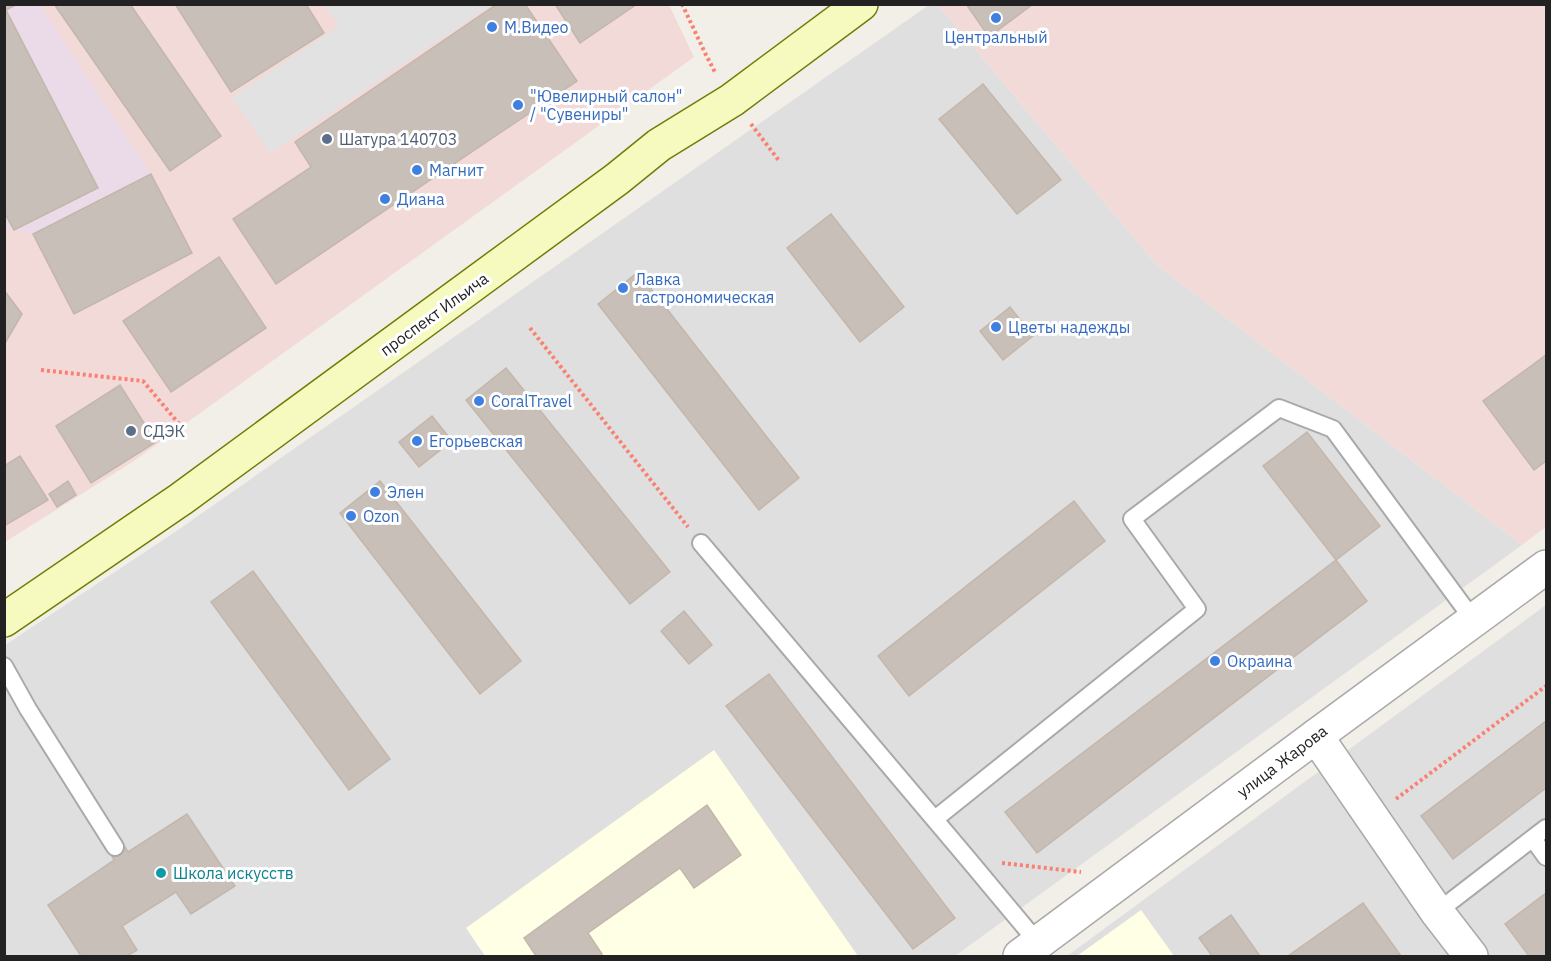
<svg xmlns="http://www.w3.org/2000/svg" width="1551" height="961" viewBox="0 0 1551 961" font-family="'IBM Plex Sans',sans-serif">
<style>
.residential{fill:#e0dfdf}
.commercial{fill:#f2dad9}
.industrial{fill:#ebdbe8}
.education{fill:#ffffe5}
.parking{fill:#e2e2e2}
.building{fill:#c7bfb8;stroke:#c4b6ab;stroke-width:1.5}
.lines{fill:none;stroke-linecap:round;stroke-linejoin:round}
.lane-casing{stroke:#a9a9a9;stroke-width:20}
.street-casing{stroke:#a9a9a9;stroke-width:36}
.secondary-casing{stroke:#707d05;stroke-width:36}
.path{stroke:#fa8072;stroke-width:4;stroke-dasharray:3 3;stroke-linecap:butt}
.lane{stroke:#fff;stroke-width:16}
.street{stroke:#fff;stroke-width:33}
.secondary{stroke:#f7fabf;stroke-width:33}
.shop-dot{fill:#3f7fe0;stroke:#fff;stroke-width:2}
.service-dot{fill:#5c6f8a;stroke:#fff;stroke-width:2}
.culture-dot{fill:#0f9aa8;stroke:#fff;stroke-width:2}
.labels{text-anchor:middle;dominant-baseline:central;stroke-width:6;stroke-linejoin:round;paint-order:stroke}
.shop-label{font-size:16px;fill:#366cbe;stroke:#fff;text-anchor:start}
.service-label{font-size:16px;fill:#4e5e75;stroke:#fff;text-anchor:start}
.street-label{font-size:16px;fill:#222;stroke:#fff}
.culture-label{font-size:16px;fill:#0d838f;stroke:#fff;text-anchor:start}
</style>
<rect width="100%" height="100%" fill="#f2efe9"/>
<g class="residential">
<polygon points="929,5 938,5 1156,264 1522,545 955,956 5,956 5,645 178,530"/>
<polygon points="1546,605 1546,956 1067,956"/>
</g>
<g class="commercial">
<polygon points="5,5 669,5 694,57 131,463 5,542"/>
<polygon points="938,5 1546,5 1546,527 1522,545 1156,264"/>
</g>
<polygon class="industrial" points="5,5 40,5 151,174 33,234 5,227"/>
<g class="education">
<polygon points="714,750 858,956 485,956 466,928"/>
<polygon points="1141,910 1174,956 1077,956"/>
</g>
<polygon class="parking" points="325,5 491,5 270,153 232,97 339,26"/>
<g class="building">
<polygon points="4,4 17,4 6,10 98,188 14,230 4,212"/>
<polygon points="54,4 130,4 221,136 170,171"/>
<polygon points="175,4 306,4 324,33 231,92"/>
<polygon points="497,4 525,4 577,81 276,284 233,219 311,167 295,142"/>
<polygon points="555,4 637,4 580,43"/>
<polygon points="966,4 1033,4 989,37"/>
<polygon points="983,84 1061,180 1017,214 939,119"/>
<polygon points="151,174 192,253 74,314 33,234"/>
<polygon points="831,214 904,307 860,342 787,248"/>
<polygon points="219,257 266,328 171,392 123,321"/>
<polygon points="638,272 799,478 759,510 598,304"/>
<polygon points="4,290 22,314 4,345"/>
<polygon points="1010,307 1033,336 1003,360 980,331"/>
<polygon points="1546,355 1546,461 1534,470 1483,401"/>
<polygon points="506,368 670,572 630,604 466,400"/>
<polygon points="120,385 156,442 91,483 56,426"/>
<polygon points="432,416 452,441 419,467 399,442"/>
<polygon points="1307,432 1380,526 1336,560 1263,466"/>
<polygon points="20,456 48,500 4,526 4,466"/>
<polygon points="68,481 76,495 57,507 49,494"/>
<polygon points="380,481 521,661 480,694 340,513"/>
<polygon points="1074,501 1105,541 909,696 878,656"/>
<polygon points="1336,560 1367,601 1037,853 1005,812"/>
<polygon points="253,571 390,759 349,790 211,602"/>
<polygon points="684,611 712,645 689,664 661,631"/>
<polygon points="769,674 955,918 913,949 726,706"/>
<polygon points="1546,721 1546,788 1453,859 1421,816"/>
<polygon points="707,805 741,855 694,888 680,868 588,933 602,954 599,956 536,956 524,938"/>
<polygon points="187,814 235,886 191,914 176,892 122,926 137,950 127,956 81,956 48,905 114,860 109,851 122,842 128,852"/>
<polygon points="1546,893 1546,956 1529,956 1505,924"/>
<polygon points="1363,903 1401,956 1288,956"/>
<polygon points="1231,915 1260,956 1212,956 1199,938"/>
</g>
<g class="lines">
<g class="lane-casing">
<g id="lane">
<polyline points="701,543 968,859 1038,943"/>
<polyline points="4,666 28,709 115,847"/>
<polyline points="935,819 1197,609 1132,519 1279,408 1333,429 1477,625"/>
<polyline points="1533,839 1546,857"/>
<polyline points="1437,912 1546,828"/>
</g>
</g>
<g class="street-casing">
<g id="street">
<polyline points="1316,736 1437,912 1471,956"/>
<polyline points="1020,956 1316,736 1546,567"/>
</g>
</g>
<g class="secondary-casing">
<polyline id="secondary" points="4,620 181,499 617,179 659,145 732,100 861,4"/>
</g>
<g class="path">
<polyline points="682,4 706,55 716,74"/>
<polyline points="751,124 780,162"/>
<polyline points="530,328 688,527"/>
<polyline points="41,370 143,381 185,431"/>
<polyline points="1396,799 1546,686"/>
<polyline points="1002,863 1081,872"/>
</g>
<use href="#lane" class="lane"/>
<use href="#street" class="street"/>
<use href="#secondary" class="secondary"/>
</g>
<g class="shop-dot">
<circle cx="996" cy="18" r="6"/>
<circle cx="492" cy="27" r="6"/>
<circle cx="518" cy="105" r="6"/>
<circle cx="417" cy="170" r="6"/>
<circle cx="385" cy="199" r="6"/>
<circle cx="623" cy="288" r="6"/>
<circle cx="996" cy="327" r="6"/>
<circle cx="479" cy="401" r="6"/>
<circle cx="417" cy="441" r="6"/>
<circle cx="375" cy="492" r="6"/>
<circle cx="351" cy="516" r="6"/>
<circle cx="1215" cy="661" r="6"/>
</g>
<g class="service-dot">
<circle cx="327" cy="139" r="6"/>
<circle cx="131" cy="431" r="6"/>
</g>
<circle class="culture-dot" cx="161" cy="873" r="6"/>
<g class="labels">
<g class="shop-label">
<text x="504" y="27">М.Видео</text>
<text x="996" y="37" text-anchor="middle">Центральный</text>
<text x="530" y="96">"Ювелирный салон"<tspan x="530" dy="18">/ "Сувениры"</tspan></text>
<text x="429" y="170">Магнит</text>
<text x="397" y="199">Диана</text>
<text x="635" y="279">Лавка<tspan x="635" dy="18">гастрономическая</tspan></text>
<text x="1008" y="327">Цветы надежды</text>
<text x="491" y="401">CoralTravel</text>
<text x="429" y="441">Егорьевская</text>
<text x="387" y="492">Элен</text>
<text x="363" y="516">Ozon</text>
<text x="1227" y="661">Окраина</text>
</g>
<g class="service-label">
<text x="339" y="139">Шатура 140703</text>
<text x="143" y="431">СДЭК</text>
</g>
<g class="street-label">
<text transform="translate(434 314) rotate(-36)">проспект Ильича</text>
<text transform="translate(1282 761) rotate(-37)">улица Жарова</text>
</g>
<g class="culture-label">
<text x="173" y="873">Школа искусств</text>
</g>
</g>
<rect width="1551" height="961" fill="none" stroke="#222222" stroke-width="12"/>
</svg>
